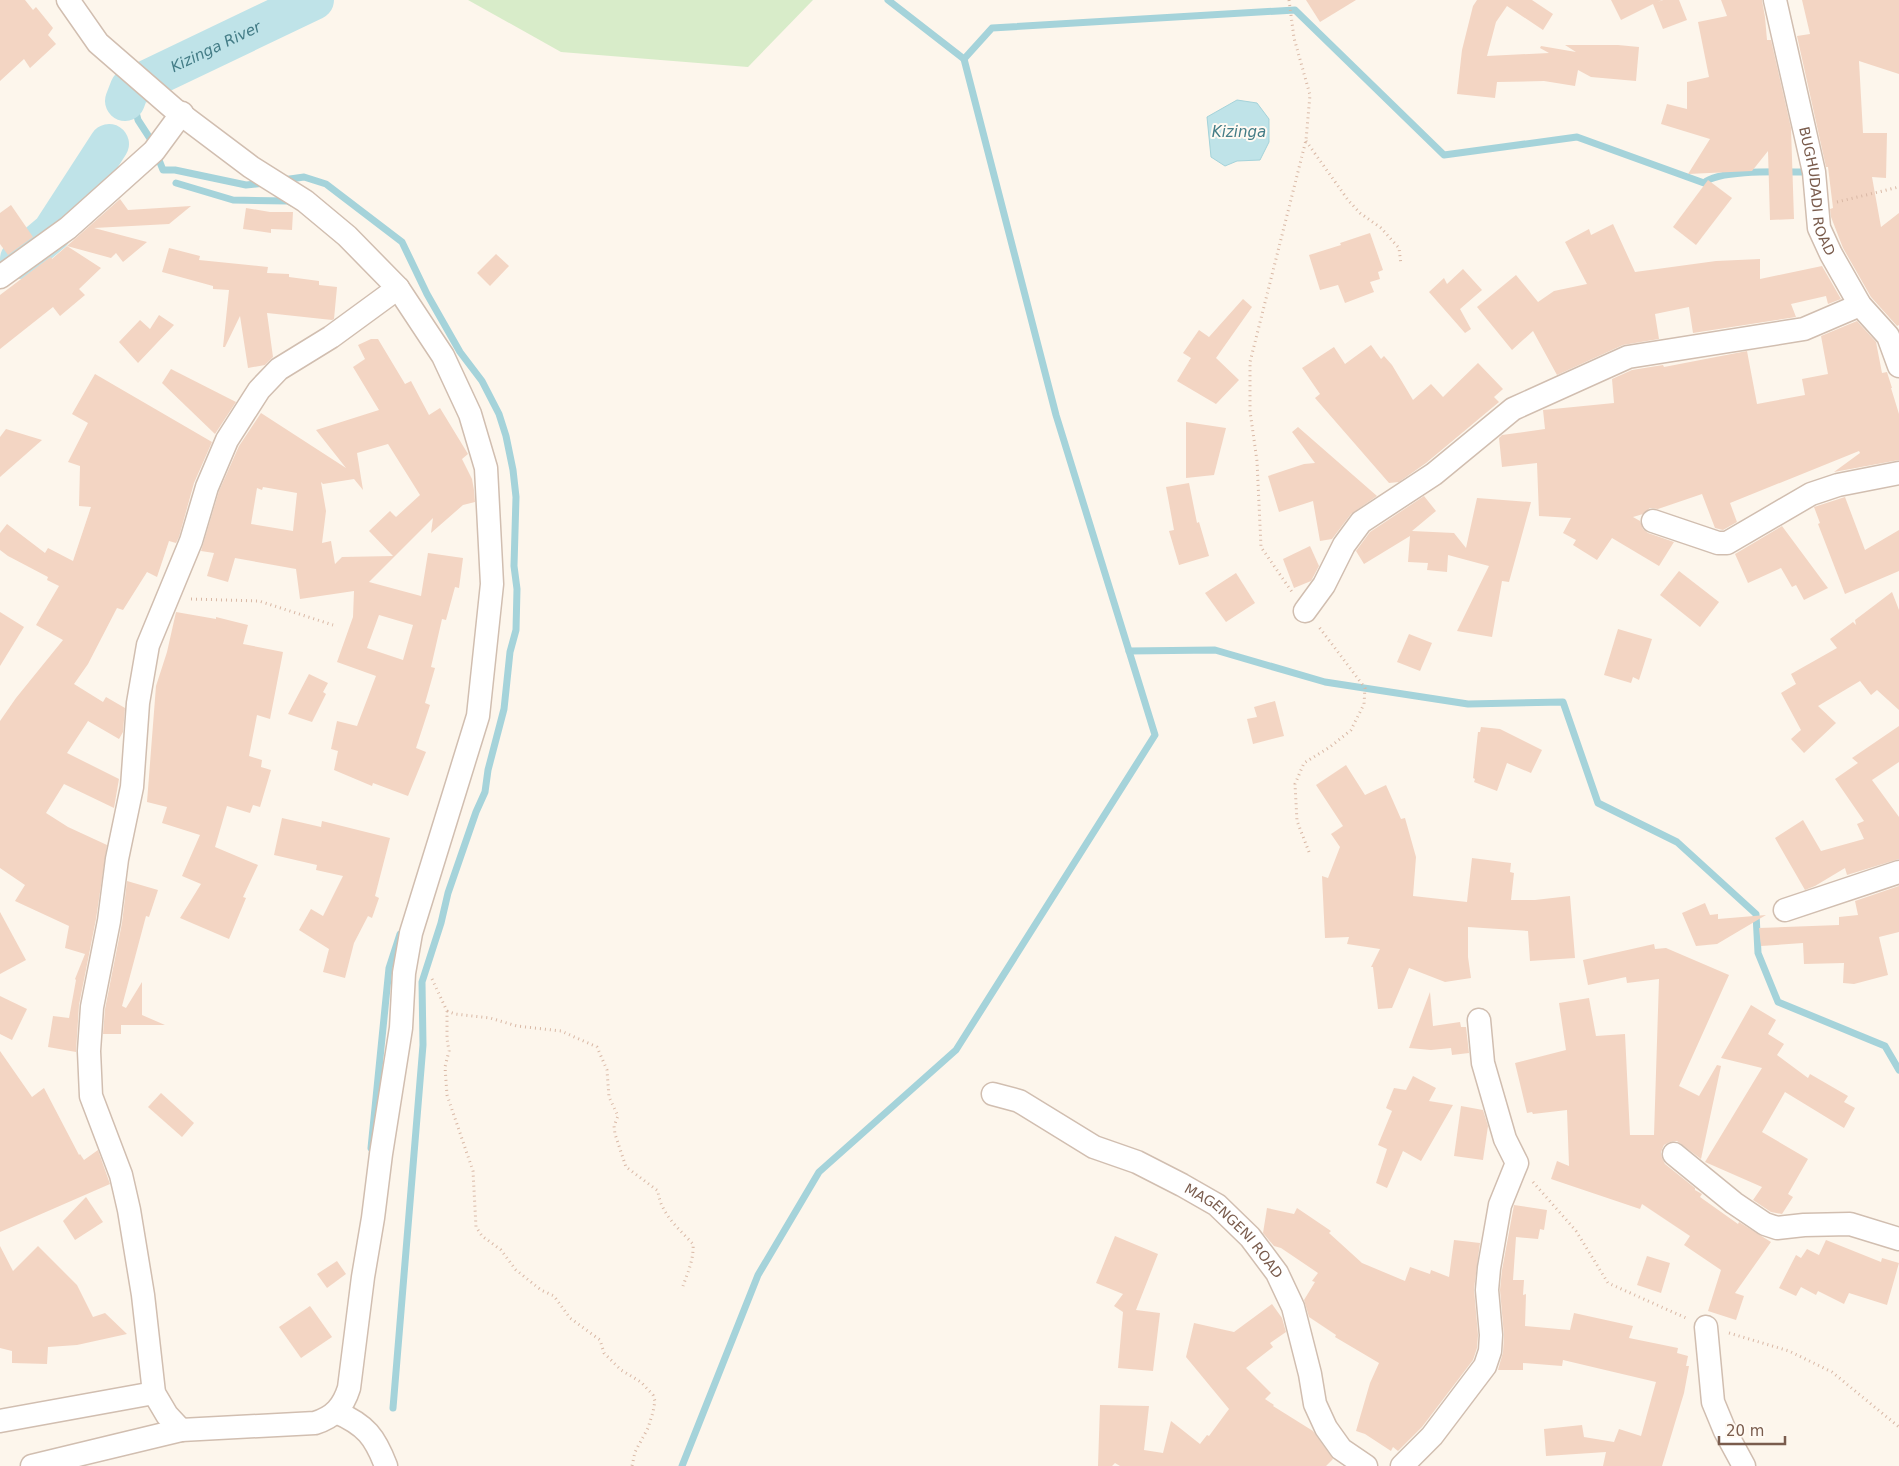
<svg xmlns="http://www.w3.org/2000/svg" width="1899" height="1466" viewBox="0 0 1899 1466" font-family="'DejaVu Sans',sans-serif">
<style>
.green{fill:#d8ecc9}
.water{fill:#bfe3e8;stroke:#a5d3da}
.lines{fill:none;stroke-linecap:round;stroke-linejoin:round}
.stream{stroke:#a5d3da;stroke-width:7}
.river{stroke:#bfe3e8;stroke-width:40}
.building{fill:#f3d5c3;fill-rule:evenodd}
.minor-casing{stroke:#d1beb0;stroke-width:25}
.path{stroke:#d9b8a5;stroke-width:3;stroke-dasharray:1 4;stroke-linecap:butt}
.minor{stroke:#fff;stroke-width:22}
.labels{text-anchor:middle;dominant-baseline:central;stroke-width:4;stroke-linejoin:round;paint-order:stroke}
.street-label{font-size:14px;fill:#7a5c4d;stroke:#fffaf3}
.water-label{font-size:15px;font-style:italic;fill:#437c86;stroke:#fffaf3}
</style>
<rect width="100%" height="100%" fill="#fdf6ec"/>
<polygon class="green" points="468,0 813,0 748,67 561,52"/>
<polygon class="water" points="1237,100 1257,103 1269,119 1269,142 1260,160 1237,161 1225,166 1211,157 1207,117"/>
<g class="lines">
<g class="stream">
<path d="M 964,59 L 992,28 L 1295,10 L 1444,155 L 1577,137 L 1704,183 C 1719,169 1784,172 1806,172"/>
<polyline points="124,76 130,88 138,120 151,140 163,170 175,170 246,185 265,183"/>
<polyline points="283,180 304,177 326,184 402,242 427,294 460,352 482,381 499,414 506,436 513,470 516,497 514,566 517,589 516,630 510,652 504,709 488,770 485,792 476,812 448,893 441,923 422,982 423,1045 393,1408"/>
<polyline points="176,183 233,200 288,201 292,203"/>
<polyline points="1129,651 1215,650 1325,682 1468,704 1563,702 1598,803 1677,842 1756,914 1758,953 1778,1002 1885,1046 1899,1070"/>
<polyline points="371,1148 389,968 400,934"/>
<polyline points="682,1466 758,1275 819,1172 956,1050 1155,735 1056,415 964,59 888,0"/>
</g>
<g class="river">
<path id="s1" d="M 125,101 L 130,88 L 314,0"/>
<polyline points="20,259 52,232 109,144"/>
</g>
</g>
<g class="building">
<polygon points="0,0 25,0 33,10 36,7 53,28 48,35 56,44 30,68 24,59 0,81"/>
<polygon points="1306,0 1356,0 1320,22"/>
<polygon points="1477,0 1532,0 1553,14 1543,30 1507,6 1496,22 1487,56 1549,53 1540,48 1541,46 1576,52 1565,45 1618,45 1639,47 1636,81 1591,77 1578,70 1575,86 1544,81 1497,82 1495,98 1457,94 1462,50 1473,6"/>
<polygon points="1611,0 1662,0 1658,2 1663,0 1679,0 1687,20 1663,29 1653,4 1621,20"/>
<polygon points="1721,0 1762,0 1765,17 1767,40 1771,40 1791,128 1794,219 1770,220 1768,151 1752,171 1688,174 1710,139 1661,124 1667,104 1687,109 1687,82 1709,77 1698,22 1727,16"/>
<polygon points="1802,0 1899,0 1899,74 1859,61 1863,133 1887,133 1886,178 1872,177 1881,227 1899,213 1899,325 1897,326 1871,297 1843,248 1831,217 1830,209 1833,208 1828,167 1826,167 1797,36 1810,34"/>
<polygon points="1708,180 1732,198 1696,245 1673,227"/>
<polygon points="120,199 128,210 191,206 169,224 94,228 147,242 123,262 116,253 111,258 67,246"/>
<polygon points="11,205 33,237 8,255 0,244 0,213"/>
<polygon points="246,208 270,212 293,212 292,230 271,229 271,233 243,229"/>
<polygon points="1613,224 1635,272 1716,261 1760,259 1760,279 1822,266 1841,299 1828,304 1826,296 1791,304 1796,317 1693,333 1689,307 1655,314 1659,339 1623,345 1557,375 1533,331 1512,350 1477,307 1516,275 1538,302 1554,291 1587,284 1565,242 1589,229 1591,235"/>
<polygon points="1370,233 1383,270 1378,272 1380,279 1370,282 1374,292 1345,303 1338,285 1320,290 1309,255 1341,245 1340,243"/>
<polygon points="67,246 101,268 79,289 85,295 60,316 53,307 0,349 0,295 49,258 51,257 52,259"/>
<polygon points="169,248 200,256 199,260 268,267 267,273 289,274 289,277 319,281 319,285 337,287 334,319 332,320 267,313 273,357 265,365 248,368 240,316 225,347 223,347 229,290 213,289 213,286 162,272"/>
<polygon points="496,254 509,266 490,286 477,273"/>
<polygon points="1463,269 1482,290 1460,309 1471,329 1465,333 1429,292 1444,278 1447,284"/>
<polygon points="1243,299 1252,307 1216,358 1239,380 1216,404 1177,381 1191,358 1183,353 1199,330 1209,337"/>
<polygon points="159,315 174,325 138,363 119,342 140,320 150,329"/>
<polygon points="1857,321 1876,342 1882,373 1887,372 1892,388 1891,388 1899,414 1899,460 1834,472 1860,453 1859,451 1730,503 1737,522 1723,530 1715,528 1702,494 1658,509 1650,508 1643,514 1633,517 1640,521 1643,529 1648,533 1674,542 1659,566 1612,538 1597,560 1573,545 1576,540 1563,533 1571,518 1539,516 1537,463 1502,467 1499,438 1502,435 1545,429 1543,410 1614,403 1612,379 1632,370 1663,365 1664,367 1747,351 1757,404 1805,395 1802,379 1828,374 1821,336"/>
<path d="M 371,339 L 378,339 L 405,384 L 411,381 L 429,415 L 440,408 L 468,454 L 462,459 L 472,479 L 474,490 L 475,502 L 463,505 L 431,533 L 433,518 L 369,582 L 421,596 L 428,553 L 463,558 L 459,588 L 455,587 L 446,620 L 442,619 L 431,667 L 435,668 L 425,703 L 430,705 L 416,748 L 426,752 L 408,796 L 373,783 L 372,786 L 334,770 L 338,751 L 331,749 L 337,721 L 357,726 L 376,676 L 337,662 L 353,617 L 354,591 L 300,599 L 296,569 L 235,558 L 228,582 L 207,576 L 214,553 L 201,551 L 219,491 L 239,446 L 261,413 L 346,468 L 316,430 L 379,410 L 353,367 L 365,359 L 358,345 ZM 388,444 L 420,495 L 396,517 L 390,511 L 369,531 L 393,556 L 342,557 L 335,564 L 331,541 L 322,543 L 326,511 L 321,482 L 323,484 L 354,479 L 363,490 L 357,453 ZM 263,487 L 297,493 L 293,531 L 251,524 L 257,488 L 262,490 ZM 379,615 L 413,625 L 403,660 L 367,648 Z"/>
<polygon points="1371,345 1381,359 1384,356 1392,365 1413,400 1431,384 1443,397 1478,363 1503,389 1494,397 1499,402 1426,463 1399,482 1389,483 1315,398 1320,394 1302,368 1334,347 1345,364"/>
<polygon points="171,369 236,402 215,434 162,383"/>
<polygon points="95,374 212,442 194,483 179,537 176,543 169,541 157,577 147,572 123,610 117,608 88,664 74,684 103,702 106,697 125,708 123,732 119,739 88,721 67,753 119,779 114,808 64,784 46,813 68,827 107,845 96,919 79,1005 76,1052 48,1047 53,1016 69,1018 76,980 75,979 85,954 65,948 69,926 15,901 25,885 0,868 0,721 16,698 63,640 36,625 59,586 47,580 48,577 8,556 0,550 0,533 7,524 45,553 48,548 73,561 91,507 79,506 80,466 68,462 88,423 72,414"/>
<polygon points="1186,422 1226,428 1214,475 1186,478"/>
<polygon points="1298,427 1377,496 1351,514 1332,539 1320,541 1313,501 1279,512 1268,476 1304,464 1315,463 1292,432"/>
<polygon points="6,429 42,440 0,477 0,437"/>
<polygon points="1189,483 1197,523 1199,522 1209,556 1179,565 1169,531 1174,530 1166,487"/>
<polygon points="1424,496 1436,511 1412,531 1454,533 1466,548 1477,498 1531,502 1509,582 1502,581 1492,637 1457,631 1489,566 1448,555 1447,572 1427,570 1428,563 1408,562 1410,536 1364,564 1356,551 1370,532"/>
<polygon points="1845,497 1865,550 1899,530 1899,571 1845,594 1818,524 1820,523 1814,507"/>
<polygon points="1782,526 1828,588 1804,600 1796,585 1792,587 1781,568 1748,583 1735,554"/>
<polygon points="1310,546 1319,566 1311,581 1294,588 1283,559"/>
<polygon points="1679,571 1719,602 1700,627 1660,595"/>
<polygon points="1236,573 1255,603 1226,622 1205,593"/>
<polygon points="1892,592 1899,610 1899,710 1877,690 1871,695 1860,681 1818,706 1836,723 1804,753 1791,739 1801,730 1781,693 1796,684 1791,674 1837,648 1830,639 1853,622 1856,625 1855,620"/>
<polygon points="0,612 24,627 0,666"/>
<polygon points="176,612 216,619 216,617 248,625 243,644 283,652 270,719 257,715 249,756 262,760 261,767 271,770 260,807 253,805 250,813 227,806 215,847 258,865 243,897 246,898 229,939 180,918 201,884 182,876 200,835 162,823 167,807 147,802 156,686 167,652"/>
<polygon points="1618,629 1652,639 1639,680 1633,677 1631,683 1604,675"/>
<polygon points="1409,634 1432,643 1420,671 1397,662"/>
<polygon points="309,674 328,683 323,692 326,694 312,722 288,714"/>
<polygon points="1275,701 1284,736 1253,744 1247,719 1257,717 1254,707"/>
<polygon points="1899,726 1899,762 1872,780 1899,817 1899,859 1847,875 1845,868 1815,886 1805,890 1775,838 1803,820 1821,851 1864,839 1857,824 1864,821 1835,779 1858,763 1852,758"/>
<polygon points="1481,727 1500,729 1542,750 1531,773 1507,763 1497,791 1474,782 1475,779 1473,778 1478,732 1480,732"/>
<polygon points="1346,765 1365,795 1386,785 1401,819 1405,818 1416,857 1413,896 1467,902 1472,858 1511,863 1510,872 1514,873 1511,900 1535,900 1570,896 1575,958 1530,961 1528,931 1468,927 1468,957 1471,978 1445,982 1409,968 1392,1008 1378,1009 1373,967 1371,967 1380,949 1347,944 1349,937 1325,938 1322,876 1328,878 1340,847 1331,834 1343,826 1316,785"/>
<polygon points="282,818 321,827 322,821 390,838 375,896 379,898 372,918 368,916 354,943 345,978 323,972 329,949 299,930 311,909 323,916 343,876 316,870 317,865 274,855"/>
<polygon points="127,881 158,890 149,917 146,916 122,1006 126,1008 142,982 142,1015 165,1025 121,1025 121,1034 103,1034 105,1009 122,923"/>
<polygon points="1899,886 1899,932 1879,937 1888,975 1854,984 1843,983 1844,963 1804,964 1803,943 1761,946 1759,928 1839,925 1839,917 1858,915 1855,901"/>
<polygon points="1705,903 1710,915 1718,914 1718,919 1766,915 1717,944 1696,946 1682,913"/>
<polygon points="0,912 26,960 0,974"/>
<polygon points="1654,944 1655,949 1666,948 1729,975 1679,1086 1699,1096 1717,1065 1721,1066 1701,1159 1677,1141 1670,1142 1664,1145 1661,1152 1662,1158 1665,1164 1695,1188 1695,1190 1702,1194 1700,1197 1738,1224 1739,1222 1771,1242 1735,1293 1744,1296 1736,1320 1708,1311 1721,1270 1684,1245 1690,1236 1642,1204 1640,1209 1551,1179 1557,1161 1569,1166 1567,1110 1533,1114 1532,1112 1527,1113 1515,1063 1566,1050 1559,1003 1589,998 1596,1036 1625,1034 1630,1135 1654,1135 1659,979 1627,983 1626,977 1588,985 1583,960"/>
<polygon points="1430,992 1433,1026 1460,1022 1461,1027 1466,1027 1469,1053 1452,1055 1451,1048 1431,1050 1409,1048"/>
<polygon points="0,996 27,1009 12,1040 0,1034"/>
<polygon points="1751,1005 1776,1020 1768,1034 1784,1044 1777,1055 1808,1078 1810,1074 1848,1096 1844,1102 1855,1108 1844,1128 1785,1092 1762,1132 1808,1159 1788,1194 1793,1197 1782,1214 1771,1212 1753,1200 1762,1187 1705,1162 1762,1068 1721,1058"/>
<polygon points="0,1051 32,1097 44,1088 79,1155 80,1154 84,1160 98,1150 110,1184 0,1232"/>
<polygon points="1413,1076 1436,1088 1429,1101 1453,1105 1421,1161 1403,1151 1387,1188 1376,1183 1387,1149 1378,1145 1392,1111 1386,1108 1394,1088 1406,1090"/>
<polygon points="161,1093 194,1123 182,1137 148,1107"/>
<polygon points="1461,1106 1483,1110 1488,1126 1483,1160 1454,1156"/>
<polygon points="86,1197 103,1222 75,1240 63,1221"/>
<polygon points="1514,1205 1547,1210 1544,1230 1540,1229 1538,1239 1516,1237 1513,1280 1524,1280 1523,1295 1526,1294 1525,1326 1570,1330 1574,1313 1633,1326 1629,1338 1678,1348 1677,1353 1688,1356 1686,1366 1689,1366 1684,1393 1662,1466 1603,1466 1606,1452 1546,1456 1544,1429 1582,1425 1584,1437 1614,1442 1619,1429 1641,1436 1656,1382 1563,1360 1562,1366 1523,1363 1523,1370 1498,1370 1503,1352 1504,1336 1500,1290 1502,1270"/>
<polygon points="1267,1208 1294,1214 1297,1208 1331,1231 1329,1233 1362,1263 1405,1281 1410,1267 1430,1274 1431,1270 1449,1277 1454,1240 1480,1243 1474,1289 1478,1335 1477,1348 1473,1360 1422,1427 1398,1451 1393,1447 1391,1451 1365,1434 1356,1431 1370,1383 1379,1363 1335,1337 1336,1335 1309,1317 1304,1300 1315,1282 1312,1281 1318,1273 1281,1248 1274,1246 1263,1233"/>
<polygon points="1115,1236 1158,1254 1136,1310 1160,1313 1153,1371 1118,1368 1123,1312 1114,1306 1123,1294 1096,1283"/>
<polygon points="1826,1240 1881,1262 1882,1258 1899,1263 1887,1305 1849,1293 1844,1304 1818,1291 1816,1295 1801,1287 1796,1296 1779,1288 1796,1255 1801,1258 1807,1249 1819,1255"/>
<polygon points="0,1246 13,1271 38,1246 77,1285 93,1317 105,1313 127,1334 77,1345 48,1347 47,1364 12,1363 12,1351 0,1348"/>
<polygon points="1647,1256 1670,1263 1661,1293 1637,1285"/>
<polygon points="337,1261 346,1274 327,1288 317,1274"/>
<polygon points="1272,1304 1282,1318 1286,1332 1270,1343 1273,1347 1246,1368 1271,1393 1265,1399 1274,1405 1273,1406 1313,1431 1333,1459 1326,1466 1120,1466 1115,1463 1112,1466 1098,1466 1100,1405 1149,1406 1144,1450 1163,1453 1171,1421 1200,1444 1207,1435 1209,1436 1229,1409 1186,1357 1194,1323 1234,1332"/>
<polygon points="310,1306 332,1337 301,1358 279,1327"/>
</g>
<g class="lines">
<g class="minor-casing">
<g id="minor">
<path id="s2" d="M 1775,0 L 1814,172 L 1819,228 L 1831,254 L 1860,305 L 1888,336 L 1899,366"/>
<polyline points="0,277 68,228 154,151 182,113"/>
<polyline points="1653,521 1718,543 1727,543 1811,494 1838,485 1899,473"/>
<polyline points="1305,611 1324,585 1344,545 1361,522 1434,474 1513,409 1628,357 1804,329 1860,305"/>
<polyline points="1785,910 1899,872"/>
<path id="s3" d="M 993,1094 L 1019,1101 L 1094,1147 L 1137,1162 L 1182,1185 L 1217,1205 L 1250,1237 L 1277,1273 L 1293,1307 L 1310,1374 L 1315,1404 L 1326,1428 L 1341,1449 L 1366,1466"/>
<polyline points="1674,1154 1734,1203 1765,1224 1777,1228 1804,1225 1850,1224 1899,1239"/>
<polyline points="1706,1327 1713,1402 1725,1431 1744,1466"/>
<path d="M 336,1412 C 366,1425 375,1437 386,1466"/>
<polyline points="0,1421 154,1393"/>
<polyline points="181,1430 167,1415 154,1393 143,1295 129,1210 121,1175 91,1096 89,1051 92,1007 109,921 117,859 132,787 138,703 148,645 191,541 207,487 227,440 259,390 279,369 331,337 398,288"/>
<path d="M 32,1466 L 181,1430 L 315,1423 C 334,1417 343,1407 349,1388 L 363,1277 L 373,1218 L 381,1154 L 401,1028 L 404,973 L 411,933 L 478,716 L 492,584 L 486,468 L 470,414 L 443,356 L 398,288 L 347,236 L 305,201 L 251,167 L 174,109 L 98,43 L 68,0"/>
<polyline points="1402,1466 1432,1436 1485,1366 1490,1351 1491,1335 1487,1290 1489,1268 1500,1205 1517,1163 1505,1139 1483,1063 1479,1020"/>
</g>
</g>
<g class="path">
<polyline points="1289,0 1294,38 1310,95 1306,140 1250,362 1250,411 1257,461 1261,547 1292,592"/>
<polyline points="1306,141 1348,200 1360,213 1381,228 1399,248 1401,265"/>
<polyline points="1837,202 1899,187"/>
<polyline points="191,599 259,601 333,625"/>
<polyline points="1309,852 1297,821 1295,784 1304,763 1330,747 1351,730 1364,704 1365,688 1319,627"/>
<polyline points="432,979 447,1011 447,1039 449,1051 445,1067 447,1095 473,1171 476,1227 482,1236 501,1250 516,1270 541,1290 554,1296 570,1318 600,1340 604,1353 621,1370 641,1382 653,1395 655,1401 653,1412 648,1428 635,1452 632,1466"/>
<path d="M 447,1011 L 455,1014 L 490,1018 L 517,1026 L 561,1031 L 597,1047 L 607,1070 L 609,1097 L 618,1116 L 614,1126 L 615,1134 L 626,1167 L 658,1191 C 660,1213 679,1229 693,1244 C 694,1259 688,1272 683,1286"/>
<polyline points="1533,1182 1576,1231 1608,1283 1686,1318"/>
<polyline points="1729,1333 1789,1351 1832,1372 1899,1427"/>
</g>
<use href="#minor" class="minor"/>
</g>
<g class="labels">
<g class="street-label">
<text stroke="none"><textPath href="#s2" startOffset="196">BUGHUDADI ROAD</textPath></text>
<text stroke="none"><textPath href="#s3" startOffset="281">MAGENGENI ROAD</textPath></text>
</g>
<g class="water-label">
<text stroke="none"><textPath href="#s1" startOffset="109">Kizinga River</textPath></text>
<text x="1239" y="132">Kizinga</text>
</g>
</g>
<path d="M1719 1436v8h66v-8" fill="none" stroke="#7a5c4d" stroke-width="2.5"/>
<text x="1726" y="1436" font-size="15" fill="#7a5c4d" stroke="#fffaf3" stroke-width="4" paint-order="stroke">20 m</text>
</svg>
